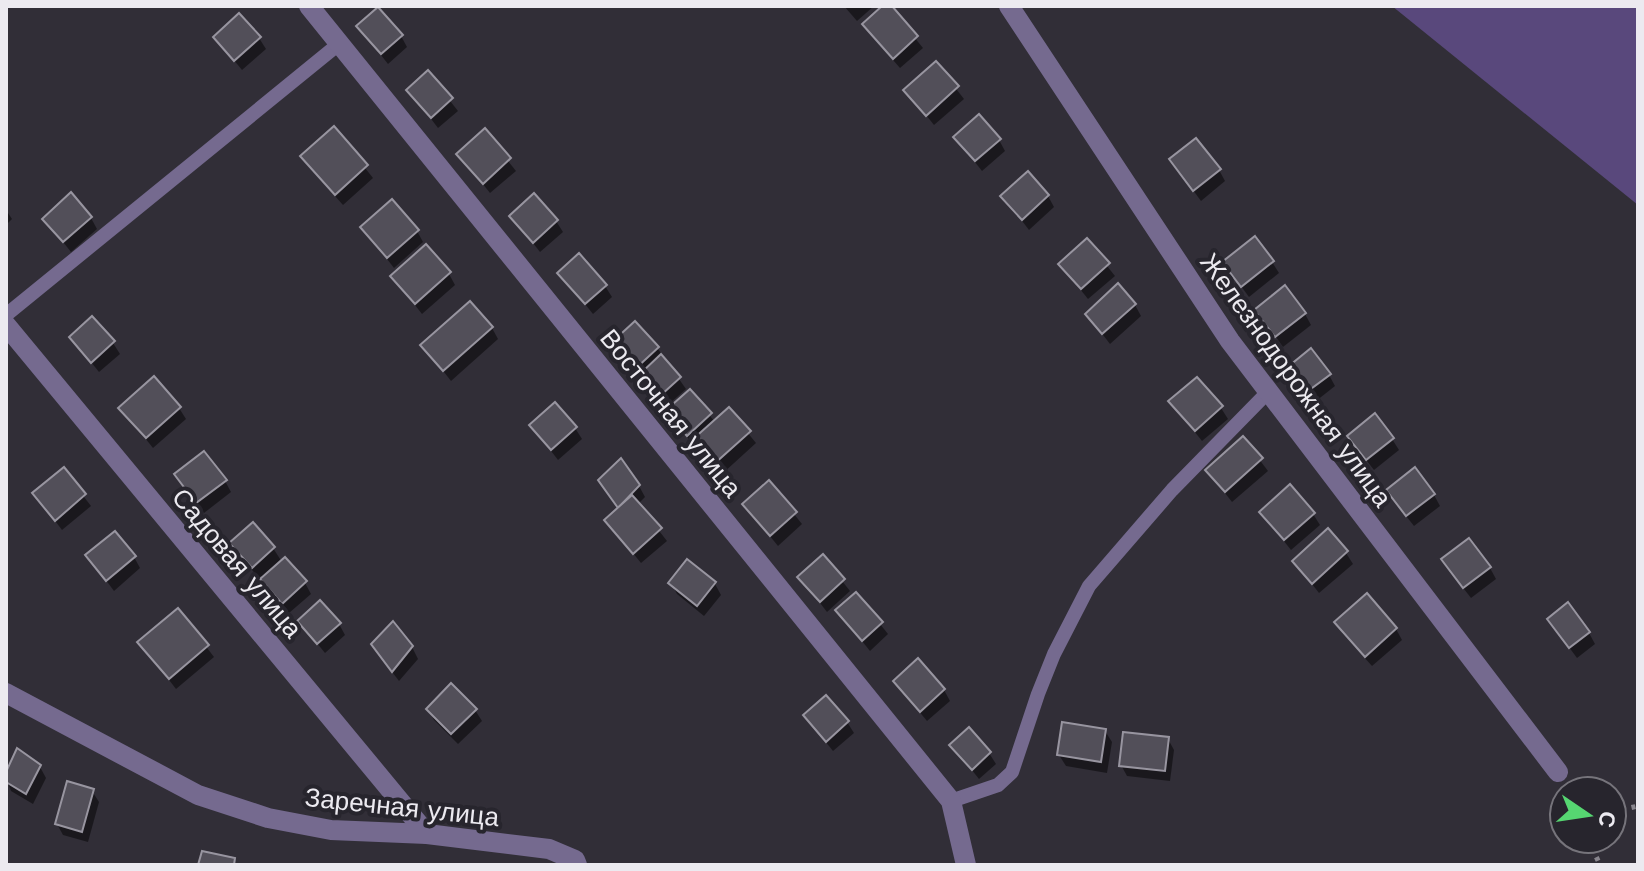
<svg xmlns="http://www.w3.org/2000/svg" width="1644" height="871" viewBox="0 0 1644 871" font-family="'Work Sans',sans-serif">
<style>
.green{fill:#59487c}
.shadow{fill:#0007}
.building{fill:#524f59;stroke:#9895a0;stroke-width:2}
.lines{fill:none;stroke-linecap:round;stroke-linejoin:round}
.path{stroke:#88858d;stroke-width:5;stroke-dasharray:4 6;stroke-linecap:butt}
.service{stroke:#756a8f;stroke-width:14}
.minor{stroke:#756a8f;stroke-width:20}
.labels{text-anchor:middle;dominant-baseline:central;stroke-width:8;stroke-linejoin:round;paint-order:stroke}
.street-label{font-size:26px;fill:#eceaf0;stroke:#27252d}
</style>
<rect width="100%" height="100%" fill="#312e37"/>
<polygon class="green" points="1392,6 1638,6 1638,205"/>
<g class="shadow">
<polygon points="844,6 874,6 857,21"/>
<polygon points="885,6 889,6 923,48 900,68 871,35 864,24"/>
<polygon points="359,27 401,36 407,47 388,64"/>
<polygon points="215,37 259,38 266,49 242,70"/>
<polygon points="936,63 964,99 934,125 906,90"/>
<polygon points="428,73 458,111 438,128 409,90"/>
<polygon points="334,129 373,178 343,205 309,167 303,156"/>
<polygon points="484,131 516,171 490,193 459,154"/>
<polygon points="956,138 999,140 1005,151 982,171"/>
<polygon points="1171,160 1219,170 1225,181 1201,201"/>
<polygon points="1003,196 1048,196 1054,207 1029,230"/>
<polygon points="6,210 12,219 6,225"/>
<polygon points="512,216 556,221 563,232 540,252"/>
<polygon points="91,218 97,229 71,252 45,219"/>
<polygon points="363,228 417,231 423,242 394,268"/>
<polygon points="1087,241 1115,276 1088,299 1060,264"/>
<polygon points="1272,262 1279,273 1249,297 1224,263"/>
<polygon points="560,273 605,286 612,297 593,314"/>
<polygon points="449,274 455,285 422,314 393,277"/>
<polygon points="1135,305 1141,316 1110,344 1087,314"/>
<polygon points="1257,310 1305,314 1311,325 1283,347"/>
<polygon points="635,324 658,349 686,389 668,405 645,376 641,379 613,343"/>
<polygon points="492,328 498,339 451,381 423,345"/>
<polygon points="71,337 113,343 120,354 99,372"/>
<polygon points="1329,375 1335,386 1316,401 1298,377"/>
<polygon points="690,392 715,422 729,410 756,443 722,474 697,443 694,445 674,422 668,411"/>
<polygon points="1171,402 1221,408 1228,419 1202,441"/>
<polygon points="121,408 179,408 186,419 153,448"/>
<polygon points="532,426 575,428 582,439 558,460"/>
<polygon points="1243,438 1268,471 1232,502 1207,470"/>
<polygon points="1392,439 1399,450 1374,470 1356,447"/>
<polygon points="63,470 91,506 62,530 35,494"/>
<polygon points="225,481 231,492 204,513 183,485"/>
<polygon points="769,483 802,524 778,546 744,504"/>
<polygon points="639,486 645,497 638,504 667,541 641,563 607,521 620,509 607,492"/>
<polygon points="1434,495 1440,506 1414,526 1395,502"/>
<polygon points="1261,512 1313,514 1320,525 1291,550"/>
<polygon points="232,543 273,548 282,562 305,583 311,594 289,613 269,590 261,576 259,578 238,554"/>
<polygon points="1346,553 1353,564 1319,593 1294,561"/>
<polygon points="88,556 134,557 140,568 114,591"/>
<polygon points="823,557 850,591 827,612 800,577"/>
<polygon points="687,562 715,584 721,595 704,616 677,594 671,583"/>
<polygon points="1490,568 1496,579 1471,598 1450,571"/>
<polygon points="856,594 888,634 870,651 838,611"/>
<polygon points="178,610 214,657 176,689 140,642"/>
<polygon points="1549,620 1589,633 1595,644 1577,658"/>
<polygon points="299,621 339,624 345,635 325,653"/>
<polygon points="1337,623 1396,629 1402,640 1372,666 1343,634"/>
<polygon points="412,647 418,659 399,681 380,656"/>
<polygon points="895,682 944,690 950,701 927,721"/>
<polygon points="428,709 475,710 482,721 458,744 434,720"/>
<polygon points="805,716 847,722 854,733 833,751"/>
<polygon points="1105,731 1112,742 1107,773 1066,766 1059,755"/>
<polygon points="1168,739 1174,750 1170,781 1127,776 1121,765"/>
<polygon points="952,745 989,753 996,764 979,779"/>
<polygon points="40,767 46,778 33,804 11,791 6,777"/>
<polygon points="92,791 99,802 88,842 63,835 57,824"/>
</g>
<g class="building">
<polygon points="882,6 892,6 918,36 893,59 862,24"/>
<polygon points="378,7 403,35 381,54 356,26"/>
<polygon points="239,13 261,37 234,61 213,37"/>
<polygon points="936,61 959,86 926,116 903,90"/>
<polygon points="428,70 453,98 431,118 406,90"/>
<polygon points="979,114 1001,139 975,161 953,137"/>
<polygon points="334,126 368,165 335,195 300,156"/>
<polygon points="485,128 511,158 483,184 456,154"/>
<polygon points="1196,138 1221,169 1193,191 1169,159"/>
<polygon points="1028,171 1049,195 1022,220 1000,196"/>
<polygon points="71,192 92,217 63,242 42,219"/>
<polygon points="534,193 558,220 533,243 509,216"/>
<polygon points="392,199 419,230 387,258 360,227"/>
<polygon points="1255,236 1274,261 1241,287 1222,262"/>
<polygon points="1087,238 1110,263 1081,289 1058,264"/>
<polygon points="426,244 451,272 415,304 390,276"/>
<polygon points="579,253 607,285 585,304 557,273"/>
<polygon points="1118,283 1136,304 1102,334 1085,314"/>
<polygon points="1285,285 1306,313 1275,337 1254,310"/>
<polygon points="470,301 493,327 443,371 420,345"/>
<polygon points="92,316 115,341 91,363 69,337"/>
<polygon points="635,321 659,347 634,370 611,343"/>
<polygon points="1311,348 1331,374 1308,391 1289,366"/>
<polygon points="661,354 681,377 661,395 641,373"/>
<polygon points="154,376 181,407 146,438 118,408"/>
<polygon points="1197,377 1223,406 1195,431 1168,401"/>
<polygon points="690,389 712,413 687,436 665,411"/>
<polygon points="555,402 577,427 551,450 529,425"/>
<polygon points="729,407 751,431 714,464 692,440"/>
<polygon points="1375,413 1394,438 1366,460 1347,436"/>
<polygon points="1243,436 1263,458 1225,492 1205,470"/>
<polygon points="204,451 227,480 196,503 174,474"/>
<polygon points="621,458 640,485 618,508 598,480"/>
<polygon points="64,467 86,494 55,521 32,493"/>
<polygon points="1415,467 1435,494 1406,516 1386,490"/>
<polygon points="769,480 797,512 770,536 742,504"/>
<polygon points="1290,484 1315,513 1284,540 1259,512"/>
<polygon points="632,495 662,528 633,554 604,520"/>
<polygon points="253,522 275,547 252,568 229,543"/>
<polygon points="1328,528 1348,551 1312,584 1292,561"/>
<polygon points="115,531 136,556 106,581 85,555"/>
<polygon points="1469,538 1491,567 1463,588 1441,559"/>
<polygon points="823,554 845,579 820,602 797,577"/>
<polygon points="285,557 307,581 282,604 260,579"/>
<polygon points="687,559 716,582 697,606 668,583"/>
<polygon points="856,592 883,622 862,641 835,610"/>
<polygon points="1367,593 1397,628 1365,657 1334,622"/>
<polygon points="320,600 341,623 317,644 297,621"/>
<polygon points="1568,602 1590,632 1569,648 1547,619"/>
<polygon points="178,608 209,645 169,679 137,642"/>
<polygon points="393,621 413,646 392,672 371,644"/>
<polygon points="918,658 945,689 920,712 893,681"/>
<polygon points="451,683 477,709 451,734 426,709"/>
<polygon points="826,695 849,721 826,742 803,715"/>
<polygon points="1062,722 1106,729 1101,762 1057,755"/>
<polygon points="969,727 991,752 972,770 949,745"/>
<polygon points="1123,732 1169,737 1165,771 1119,766"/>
<polygon points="17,748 41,765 26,794 6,782 6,772"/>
<polygon points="67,781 94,789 82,832 55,824"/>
<polygon points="202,851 235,858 234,865 198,865"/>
</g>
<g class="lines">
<g class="path">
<polyline points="1612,812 1638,806"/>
<polyline points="1588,839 1600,865"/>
</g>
<g class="service">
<polyline points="6,315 340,43"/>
<polyline points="951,801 998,785 1012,772 1038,694 1054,654 1089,586 1172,490 1268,392"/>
</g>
<g class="minor">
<polyline points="309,6 951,801 966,865"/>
<polyline points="1009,6 1230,341 1558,772"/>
<polyline points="6,325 427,834"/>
<polyline points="6,693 198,795 268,818 331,830 427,834 549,849 575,860 577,865"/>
</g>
</g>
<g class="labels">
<g class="street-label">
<text transform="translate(1296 380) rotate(54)">Железнодорожная улица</text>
<text transform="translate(671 413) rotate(51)">Восточная улица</text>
<text transform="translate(237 563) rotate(50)">Садовая улица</text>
<text transform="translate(402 807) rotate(6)">Заречная улица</text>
</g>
</g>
<rect width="1644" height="871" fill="none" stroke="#eceaf0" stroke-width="16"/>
<g transform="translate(1588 815) rotate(103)"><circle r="38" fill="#27252d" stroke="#76747b" stroke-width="2"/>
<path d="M0-6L14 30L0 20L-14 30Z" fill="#56d671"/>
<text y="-12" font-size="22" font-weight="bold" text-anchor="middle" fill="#eceaf0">С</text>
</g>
</svg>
